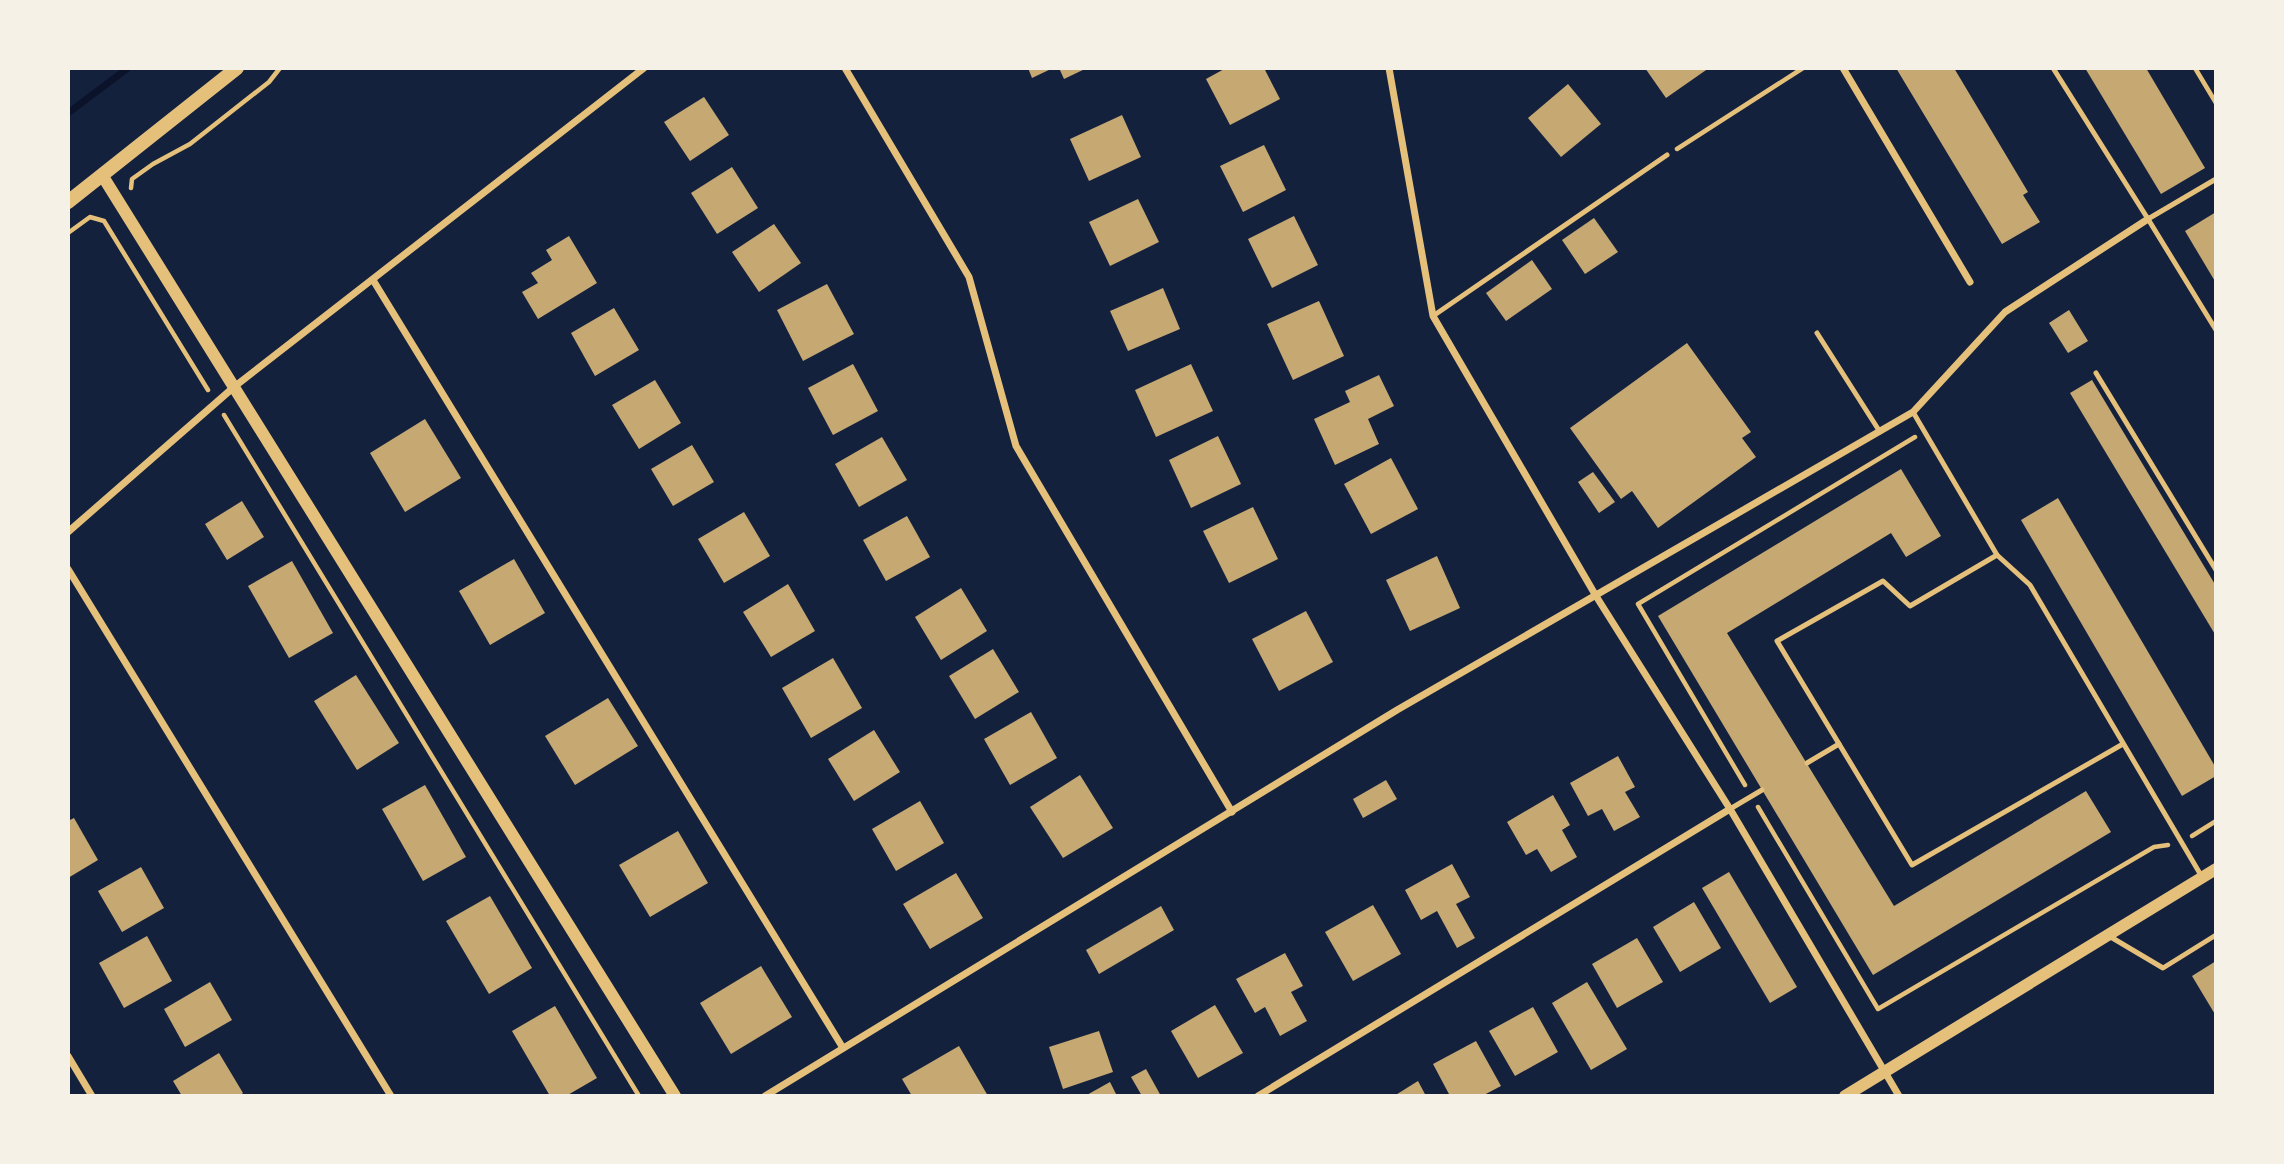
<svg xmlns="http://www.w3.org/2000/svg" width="2284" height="1164" viewBox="0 0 2284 1164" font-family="'Work Sans',sans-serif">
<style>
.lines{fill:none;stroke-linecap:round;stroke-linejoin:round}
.stream{stroke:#0b132b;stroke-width:7}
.building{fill:#c6a872}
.path{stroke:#e5c07b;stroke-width:4.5}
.service{stroke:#e5c07b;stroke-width:5}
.minor{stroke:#e5c07b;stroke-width:7}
.tertiary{stroke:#e5c07b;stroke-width:12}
.secondary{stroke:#e5c07b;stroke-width:14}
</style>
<rect width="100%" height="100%" fill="#14213d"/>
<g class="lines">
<polyline class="stream" points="68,113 128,68"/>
</g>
<g class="building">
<polygon points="1028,68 1053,68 1032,78"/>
<polygon points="1059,68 1087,68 1064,79"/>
<polygon points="1226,68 1264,68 1280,99 1230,125 1206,79"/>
<polygon points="1645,68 1709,68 1666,98"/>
<polygon points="1896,68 1954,68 2028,192 2023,195 2040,222 2002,244"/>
<polygon points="2085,68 2146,68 2205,168 2161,194"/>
<polygon points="1568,84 1601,124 1561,157 1528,118"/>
<polygon points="704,97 729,135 690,161 664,122"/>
<polygon points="1122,115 1141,157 1089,181 1070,139"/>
<polygon points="1264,145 1286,190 1243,212 1220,166"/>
<polygon points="732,167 758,208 717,234 691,193"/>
<polygon points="1138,199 1159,242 1110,266 1089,222"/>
<polygon points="2216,212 2216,283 2185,231"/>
<polygon points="1294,216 1318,265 1272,288 1248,239"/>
<polygon points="1594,218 1618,252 1585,274 1562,240"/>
<polygon points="774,224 801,263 759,292 732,252"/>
<polygon points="569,236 597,283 538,319 522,292 538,283 531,273 552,260 546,250"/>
<polygon points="1532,260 1552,289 1506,321 1486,293"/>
<polygon points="827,284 854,334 803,361 777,310"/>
<polygon points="1163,288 1180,329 1128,351 1110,311"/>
<polygon points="1319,301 1344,356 1293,380 1267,324"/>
<polygon points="614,308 639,350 595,376 571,333"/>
<polygon points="2069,310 2088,341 2068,353 2049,323"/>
<polygon points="1687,343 1751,432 1742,438 1756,457 1658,528 1632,491 1621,499 1570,428"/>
<polygon points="853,364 878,411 833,435 808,388"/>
<polygon points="1191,364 1213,411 1156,437 1135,390"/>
<polygon points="1379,375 1394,406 1368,419 1379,444 1335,465 1314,419 1350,402 1345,391"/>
<polygon points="655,380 681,423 639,449 612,405"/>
<polygon points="2092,380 2216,586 2216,636 2070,393"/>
<polygon points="425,419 461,478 405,512 370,453"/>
<polygon points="1218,436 1241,484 1191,508 1169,460"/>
<polygon points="882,437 907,480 859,507 835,464"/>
<polygon points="692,445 714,482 673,506 651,469"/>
<polygon points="1391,458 1418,509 1371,534 1344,484"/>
<polygon points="1901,469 1941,536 1906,557 1891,533 1727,633 1894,906 2086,791 2111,832 1873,975 1658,616"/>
<polygon points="1593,472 1615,502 1599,513 1578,482"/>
<polygon points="2058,498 2216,768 2216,776 2182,796 2021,520"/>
<polygon points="242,501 264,537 227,560 205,524"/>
<polygon points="1253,507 1278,559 1229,583 1203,531"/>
<polygon points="744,512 770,556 724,583 698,539"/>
<polygon points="907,516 930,557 886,581 863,540"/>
<polygon points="1437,556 1460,608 1410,631 1386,580"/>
<polygon points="514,559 545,613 490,645 459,591"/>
<polygon points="292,561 333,633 289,658 248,586"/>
<polygon points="788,584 815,631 771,657 743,612"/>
<polygon points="961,588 987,631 941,660 915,617"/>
<polygon points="1306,611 1333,662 1279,691 1252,639"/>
<polygon points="993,649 1019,692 975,719 949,676"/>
<polygon points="833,658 862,708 811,738 782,688"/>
<polygon points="356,675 399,743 357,770 314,701"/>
<polygon points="608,698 638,746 575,785 545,736"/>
<polygon points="1031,712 1057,758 1010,785 984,739"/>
<polygon points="874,730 900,772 854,801 828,759"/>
<polygon points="1618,756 1635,787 1625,792 1640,817 1614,831 1602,809 1588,816 1570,783"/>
<polygon points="1080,775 1113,828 1063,858 1030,807"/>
<polygon points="1386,780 1397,799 1363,818 1353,799"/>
<polygon points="425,785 466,857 423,881 382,809"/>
<polygon points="1553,795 1570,825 1562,830 1577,857 1551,872 1537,849 1526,855 1507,822"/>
<polygon points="920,801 944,843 896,871 872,829"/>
<polygon points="74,818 98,860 68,878 68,821"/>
<polygon points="678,831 708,883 650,917 619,865"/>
<polygon points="1452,864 1470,897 1456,904 1475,938 1457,948 1437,911 1421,920 1405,890"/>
<polygon points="141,867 164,908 122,932 98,891"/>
<polygon points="1729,872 1797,987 1770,1003 1702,888"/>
<polygon points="956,873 983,918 930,949 903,904"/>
<polygon points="490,896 532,968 489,994 446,921"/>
<polygon points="1694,902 1721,948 1680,972 1653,927"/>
<polygon points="1373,905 1401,954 1353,981 1325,932"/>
<polygon points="1161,906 1174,930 1099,974 1086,950"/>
<polygon points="147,936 172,981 124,1008 99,963"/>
<polygon points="1637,938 1663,982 1617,1008 1592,964"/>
<polygon points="1285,953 1303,986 1291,992 1307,1021 1280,1036 1265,1007 1255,1013 1236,979"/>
<polygon points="2216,961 2216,1016 2192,976"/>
<polygon points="761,966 792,1017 731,1054 700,1003"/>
<polygon points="210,982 232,1020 185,1047 164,1009"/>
<polygon points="1587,982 1627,1049 1591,1070 1552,1003"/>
<polygon points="1215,1005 1243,1053 1198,1078 1171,1031"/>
<polygon points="555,1006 597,1078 566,1096 550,1096 512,1031"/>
<polygon points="1533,1007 1558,1052 1515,1076 1489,1031"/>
<polygon points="1099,1031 1113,1072 1063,1089 1049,1047"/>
<polygon points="1476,1041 1501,1086 1482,1096 1450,1096 1433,1064"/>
<polygon points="959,1046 988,1096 912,1096 902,1079"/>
<polygon points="219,1053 243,1093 239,1096 182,1096 173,1081"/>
<polygon points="1146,1069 1161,1096 1142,1096 1131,1077"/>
<polygon points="1418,1081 1426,1096 1394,1096"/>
<polygon points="1110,1082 1117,1096 1085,1096"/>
</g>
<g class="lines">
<g class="path">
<polyline points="2195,68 2216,103"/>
<polyline points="1677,149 1803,68"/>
<polyline points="131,188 132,179 153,164 190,144 269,82 280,68"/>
<polyline points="68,233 90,217 104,221 208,390"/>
<polyline points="224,415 639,1096"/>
<polyline points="1745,785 1638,604 1915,437"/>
<polyline points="1758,807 1878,1009 2154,847 2168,845"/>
<polyline points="2192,836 2216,821"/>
</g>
<g class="service">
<polyline points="2053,68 2148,219"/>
<polyline points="2216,179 2148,219 2216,330"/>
<polyline points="1433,316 1667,155"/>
<polyline points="1817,333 1880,432"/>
<polyline points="2096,373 2216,570"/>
<polyline points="1913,412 1997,555 1910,606 1883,581 1777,641 1912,865 2123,744"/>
<polyline points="1997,555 2030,585 2202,877"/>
<polyline points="1807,763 1839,744"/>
<polyline points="1730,809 1762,790"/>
<polyline points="2109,936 2163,968 2216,935"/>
</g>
<g class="minor">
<polyline points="845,68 969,277 1016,446 1232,812"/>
<polyline points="1389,68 1433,316 1596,596 1730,809 1899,1096"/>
<polyline points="1843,68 1970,282"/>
<polyline points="373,280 843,1048"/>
<polyline points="68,532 234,387 644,68"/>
<polyline points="68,569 391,1096"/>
<polyline points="68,1056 92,1096"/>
<polyline points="765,1096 1397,710 1913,412 2005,312 2148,219"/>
<polyline points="1258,1096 1730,809"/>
</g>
<g class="tertiary">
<polyline points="102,175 675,1096"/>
<polyline points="1845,1096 2216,869"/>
</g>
<polyline class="secondary" points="68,202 237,68"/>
</g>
<rect width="2284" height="1164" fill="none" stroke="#f6f1e7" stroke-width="140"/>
</svg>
